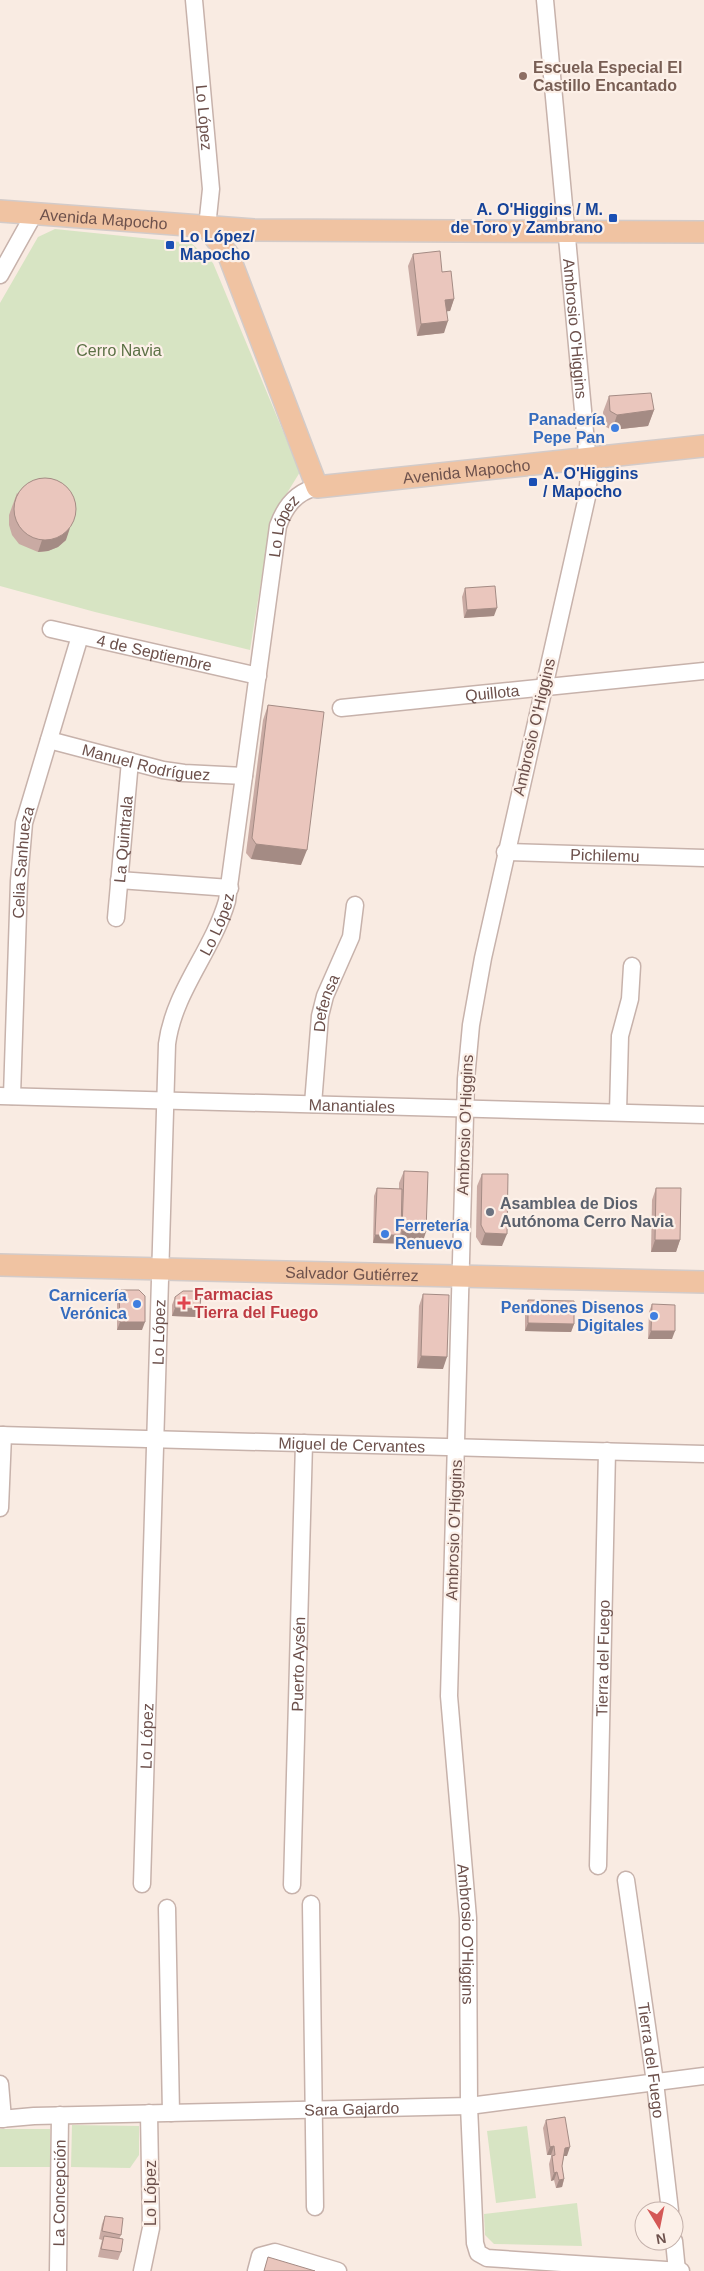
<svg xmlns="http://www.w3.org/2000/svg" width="704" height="2271" viewBox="0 0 704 2271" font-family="Helvetica,sans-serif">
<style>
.green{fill:#d7e4c3}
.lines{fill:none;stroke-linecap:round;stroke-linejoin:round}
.minor-casing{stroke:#c7b2ab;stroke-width:19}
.major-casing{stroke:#d3cbc9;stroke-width:24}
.minor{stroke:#fff;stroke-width:16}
.major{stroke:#f0c3a2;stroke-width:21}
.wall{fill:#c9aaa3}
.shaded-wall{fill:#a48b84}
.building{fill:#eac6bd;stroke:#a48b84}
.education-dot{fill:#8d6e63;stroke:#fcf0e8;stroke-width:2}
.transit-dot{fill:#1a4fb4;stroke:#fcf0e8;stroke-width:2}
.shop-dot{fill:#3f7fe0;stroke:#fcf0e8;stroke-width:2}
.worship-dot{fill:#6b7280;stroke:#fcf0e8;stroke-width:2}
.health-dot{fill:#e0444e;stroke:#fcf0e8;stroke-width:2}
.labels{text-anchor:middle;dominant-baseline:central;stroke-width:4.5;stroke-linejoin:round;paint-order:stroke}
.education-label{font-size:16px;font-weight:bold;fill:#785e54;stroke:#fcf0e8;text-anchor:start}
.street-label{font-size:16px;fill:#6d514c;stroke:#fcf0e8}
.transit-label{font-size:16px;font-weight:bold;fill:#164399;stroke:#fcf0e8;text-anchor:start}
.park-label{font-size:16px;fill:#5c7146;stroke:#fcf0e8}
.shop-label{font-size:16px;font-weight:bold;fill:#366cbe;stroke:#fcf0e8;text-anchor:end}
.worship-label{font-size:16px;font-weight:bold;fill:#5b616d;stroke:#fcf0e8;text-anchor:start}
.health-label{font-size:16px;font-weight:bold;fill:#be3a42;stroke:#fcf0e8;text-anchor:start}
</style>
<rect width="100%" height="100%" fill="#f9ebe2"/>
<g class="green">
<polygon points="55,229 191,243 213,263 300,472 271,519 250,650 95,612 0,586 0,303 38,237"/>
<polygon points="72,2125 139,2126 139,2155 130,2168 71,2167"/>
<polygon points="527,2126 536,2198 496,2203 487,2131"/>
<rect x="0" y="2129" width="50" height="38"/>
<polygon points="577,2203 582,2246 494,2244 485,2235 484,2214"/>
</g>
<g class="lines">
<g class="minor-casing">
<g id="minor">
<path id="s1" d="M 194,0 L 211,189 L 207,227"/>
<path id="s2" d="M 545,0 L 589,475 L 587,497 L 483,958 L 471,1025 L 466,1079 L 449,1696 L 468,1918 L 469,2106 L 475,2243 L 478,2253 L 487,2258 L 681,2271"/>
<polyline points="0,275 34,214"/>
<path id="s3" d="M 51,629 L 258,676"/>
<path id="s4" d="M 341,708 L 704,671"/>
<path id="s5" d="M 49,740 L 163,770 L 184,773 L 244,776"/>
<path id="s6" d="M 505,852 L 704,858"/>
<polyline points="119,880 230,888"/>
<path id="s7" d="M 116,918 L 130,761"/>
<path id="s8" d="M 0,1096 L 704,1115"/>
<path id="s9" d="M 12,1096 L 19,881 L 24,823 L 80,636"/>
<path id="s10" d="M 313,1104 L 320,1016 L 325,996 L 351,937 L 355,905"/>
<polyline points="618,1112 620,1036 630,999 632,966"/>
<path id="s11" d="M 0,1435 L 704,1454"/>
<polyline points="0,1508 3,1435"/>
<path id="s12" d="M 598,1866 L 607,1451"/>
<path id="s13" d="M 626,1880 L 655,2082 L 670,2211"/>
<path id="s14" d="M 142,1884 L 167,1044 C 174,991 212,952 227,901 L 278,526 C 285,506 296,492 317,487"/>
<path id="s15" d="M 292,1885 L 304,1443"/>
<polyline points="311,1904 315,2207"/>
<polyline points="167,1908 171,2113"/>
<polyline points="0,2084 3,2119"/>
<path id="s16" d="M 0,2119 L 34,2116 L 469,2106 L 704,2076"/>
<polyline points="674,2241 677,2271"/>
<path id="s17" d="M 58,2271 L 60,2115"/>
<polyline points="142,2271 151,2228 149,2113"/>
<polyline points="256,2271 260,2256 275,2252 338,2271"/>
</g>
</g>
<g class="major-casing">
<g id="major">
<path id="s18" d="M 0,211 L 254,230 L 704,232"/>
<path id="s19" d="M 207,227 L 229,256 L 317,487 L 704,446"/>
<path id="s20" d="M 0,1265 L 704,1282"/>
</g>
</g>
<use href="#minor" class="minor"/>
<use href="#major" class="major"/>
</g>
<g class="wall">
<polygon points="413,254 442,272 454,299 450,311 447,311 444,333 417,336 408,266"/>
<polygon points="609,396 654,410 648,426 612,430 604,426 603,412"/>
<polygon points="17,493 66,540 58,547 48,551 38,552 19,544 12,535 9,525 9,515"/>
<polygon points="465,588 494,616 464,618 462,597"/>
<polygon points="268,705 301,865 251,859 246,853 263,720"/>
<polygon points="404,1171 422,1244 373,1243 374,1196 377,1188 399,1189 399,1183"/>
<polygon points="482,1174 502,1246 481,1245 476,1237 477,1186"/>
<polygon points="656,1188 680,1240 676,1252 651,1252 652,1200"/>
<polygon points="119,1290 142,1330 117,1330 117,1298"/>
<polygon points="423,1294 443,1369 417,1368 419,1306"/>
<polygon points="175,1297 197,1317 172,1316 172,1305"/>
<polygon points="528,1300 574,1324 571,1332 525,1331 525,1308"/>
<polygon points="652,1304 672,1339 648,1339 649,1312"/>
<polygon points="546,2120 567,2156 564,2156 562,2166 564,2179 562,2187 556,2188 554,2180 551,2181 549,2164 551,2157 551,2155 547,2155 543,2128"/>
<polygon points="105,2216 121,2235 119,2239 121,2252 118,2260 98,2257 102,2240 99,2239 102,2224"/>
</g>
<g class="shaded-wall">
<polygon points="454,299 450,311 441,312 445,300"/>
<polygon points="448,321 444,333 417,336 421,324"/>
<polygon points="654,410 648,426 612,430 617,415"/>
<polygon points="70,528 66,540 58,547 48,551 38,552 42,540"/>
<polygon points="497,608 494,616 464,618 467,610"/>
<polygon points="256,844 307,850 301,865 251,859"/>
<polygon points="402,1231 426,1232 422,1244 373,1243 375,1235 401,1235"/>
<polygon points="485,1233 507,1234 502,1246 481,1245"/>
<polygon points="655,1240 680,1240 676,1252 651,1252"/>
<polygon points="175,1308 200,1309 197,1317 172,1316"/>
<polygon points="120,1322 145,1322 142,1330 117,1330"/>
<polygon points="528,1323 574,1324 571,1332 525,1331"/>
<polygon points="651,1331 675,1331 672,1339 648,1339"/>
<polygon points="421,1356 447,1357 443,1369 417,1368"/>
<polygon points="554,2146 551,2155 547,2155 550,2147"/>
<polygon points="570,2147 567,2156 562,2156 565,2148"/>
<polygon points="557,2172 554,2180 551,2181 554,2173"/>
<polygon points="564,2179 562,2187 556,2188 559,2180"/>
</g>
<g class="building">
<polygon points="440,251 442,272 451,271 454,299 445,300 448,321 421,324 413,254"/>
<polygon points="651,393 654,410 617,415 610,411 609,396"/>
<circle cx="45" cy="509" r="31"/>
<polygon points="495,586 497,608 467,610 465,588"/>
<polygon points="268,705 324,712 307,850 256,844 252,838"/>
<polygon points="404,1171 428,1172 426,1232 402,1231"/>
<polygon points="482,1174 508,1174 507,1234 485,1233 481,1225"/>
<polygon points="377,1188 402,1189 401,1235 375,1235"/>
<polygon points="656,1188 681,1188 680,1240 655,1240"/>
<polygon points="119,1290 139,1290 145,1296 145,1322 120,1322"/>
<polygon points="183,1291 201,1291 200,1309 175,1308 175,1297"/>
<polygon points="423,1294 449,1295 447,1357 421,1356"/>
<polygon points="528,1300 574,1301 574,1324 528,1323"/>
<polygon points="652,1304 675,1305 675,1331 651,1331"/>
<polygon points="565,2117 570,2147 565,2148 562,2166 564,2179 559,2180 557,2172 554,2173 552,2156 555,2155 554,2146 550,2147 546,2120"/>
<polygon points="105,2216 123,2218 121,2235 102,2231"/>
<polygon points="104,2236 123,2239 121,2252 101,2249"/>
<polygon points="268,2257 315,2271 264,2271"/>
</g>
<circle class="education-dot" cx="523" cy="76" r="5"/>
<g class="transit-dot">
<rect x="608" y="213" width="10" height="10" rx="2.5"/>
<rect x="165" y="240" width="10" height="10" rx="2.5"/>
<rect x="528" y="477" width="10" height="10" rx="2.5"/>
</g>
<g class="shop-dot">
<circle cx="615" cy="428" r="5"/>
<circle cx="385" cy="1234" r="5"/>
<circle cx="137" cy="1304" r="5"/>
<circle cx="654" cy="1316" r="5"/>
</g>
<circle class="worship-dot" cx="490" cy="1212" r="5"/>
<path class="health-dot" d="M181.5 1295.5h5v5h5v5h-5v5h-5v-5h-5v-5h5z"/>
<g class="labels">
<g class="education-label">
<text x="533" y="67">Escuela Especial El<tspan x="533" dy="18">Castillo Encantado</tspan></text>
</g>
<g class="street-label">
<text stroke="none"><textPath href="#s1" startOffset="118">Lo López</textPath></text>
<text stroke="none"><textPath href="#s18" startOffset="104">Avenida Mapocho</textPath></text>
<text stroke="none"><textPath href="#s2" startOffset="330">Ambrosio O'Higgins</textPath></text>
<text stroke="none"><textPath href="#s19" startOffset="434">Avenida Mapocho</textPath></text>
<text stroke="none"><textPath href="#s14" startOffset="1376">Lo López</textPath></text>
<text stroke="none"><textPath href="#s3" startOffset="106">4 de Septiembre</textPath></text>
<text stroke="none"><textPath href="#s4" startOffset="152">Quillota</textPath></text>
<text transform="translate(534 727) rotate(-77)">Ambrosio O'Higgins</text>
<text stroke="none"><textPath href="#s5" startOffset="100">Manuel Rodríguez</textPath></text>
<text stroke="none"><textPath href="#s7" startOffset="79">La Quintrala</textPath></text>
<text stroke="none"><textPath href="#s6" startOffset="100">Pichilemu</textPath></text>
<text stroke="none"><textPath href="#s9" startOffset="234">Celia Sanhueza</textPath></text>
<text stroke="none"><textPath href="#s14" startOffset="971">Lo López</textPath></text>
<text stroke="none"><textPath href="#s10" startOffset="102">Defensa</textPath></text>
<text stroke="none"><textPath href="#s8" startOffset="352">Manantiales</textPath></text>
<text transform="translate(465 1125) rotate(-88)">Ambrosio O'Higgins</text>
<text stroke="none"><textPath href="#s20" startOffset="352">Salvador Gutiérrez</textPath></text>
<text stroke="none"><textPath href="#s14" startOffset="552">Lo López</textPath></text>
<text stroke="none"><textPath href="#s11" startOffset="352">Miguel de Cervantes</textPath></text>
<text transform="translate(454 1530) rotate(-88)">Ambrosio O'Higgins</text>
<text stroke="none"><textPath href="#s12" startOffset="208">Tierra del Fuego</textPath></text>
<text stroke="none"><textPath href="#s15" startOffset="221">Puerto Aysén</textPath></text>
<text stroke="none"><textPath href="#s14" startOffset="148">Lo López</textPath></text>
<text stroke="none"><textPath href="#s2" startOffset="1950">Ambrosio O'Higgins</textPath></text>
<text stroke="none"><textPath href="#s13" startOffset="182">Tierra del Fuego</textPath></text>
<text stroke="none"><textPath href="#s16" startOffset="352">Sara Gajardo</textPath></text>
<text stroke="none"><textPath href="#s17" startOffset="78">La Concepción</textPath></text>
<text transform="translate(150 2193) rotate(-90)">Lo López</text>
</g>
<g class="transit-label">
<text x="603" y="209" text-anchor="end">A. O'Higgins / M.<tspan x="603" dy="18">de Toro y Zambrano</tspan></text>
<text x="180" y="236">Lo López/<tspan x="180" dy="18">Mapocho</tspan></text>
<text x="543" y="473">A. O'Higgins<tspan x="543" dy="18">/ Mapocho</tspan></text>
</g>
<g class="park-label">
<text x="119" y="350">Cerro Navia</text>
</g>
<g class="shop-label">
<text x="605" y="419">Panadería<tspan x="605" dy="18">Pepe Pan</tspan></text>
<text x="395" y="1225" text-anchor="start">Ferretería<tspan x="395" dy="18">Renuevo</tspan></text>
<text x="127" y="1295">Carnicería<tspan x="127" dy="18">Verónica</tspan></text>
<text x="644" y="1307">Pendones Disenos<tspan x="644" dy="18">Digitales</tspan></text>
</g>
<g class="worship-label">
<text x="500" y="1203">Asamblea de Dios<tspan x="500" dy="18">Autónoma Cerro Navia</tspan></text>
</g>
<g class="health-label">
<text x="194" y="1294">Farmacias<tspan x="194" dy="18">Tierra del Fuego</tspan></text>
</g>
</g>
<g transform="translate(659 2226) rotate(170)"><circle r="24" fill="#fcf0e8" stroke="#c3b0aa"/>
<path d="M0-4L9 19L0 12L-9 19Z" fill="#d45856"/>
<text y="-8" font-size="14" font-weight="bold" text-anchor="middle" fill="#6d514c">N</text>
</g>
</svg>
